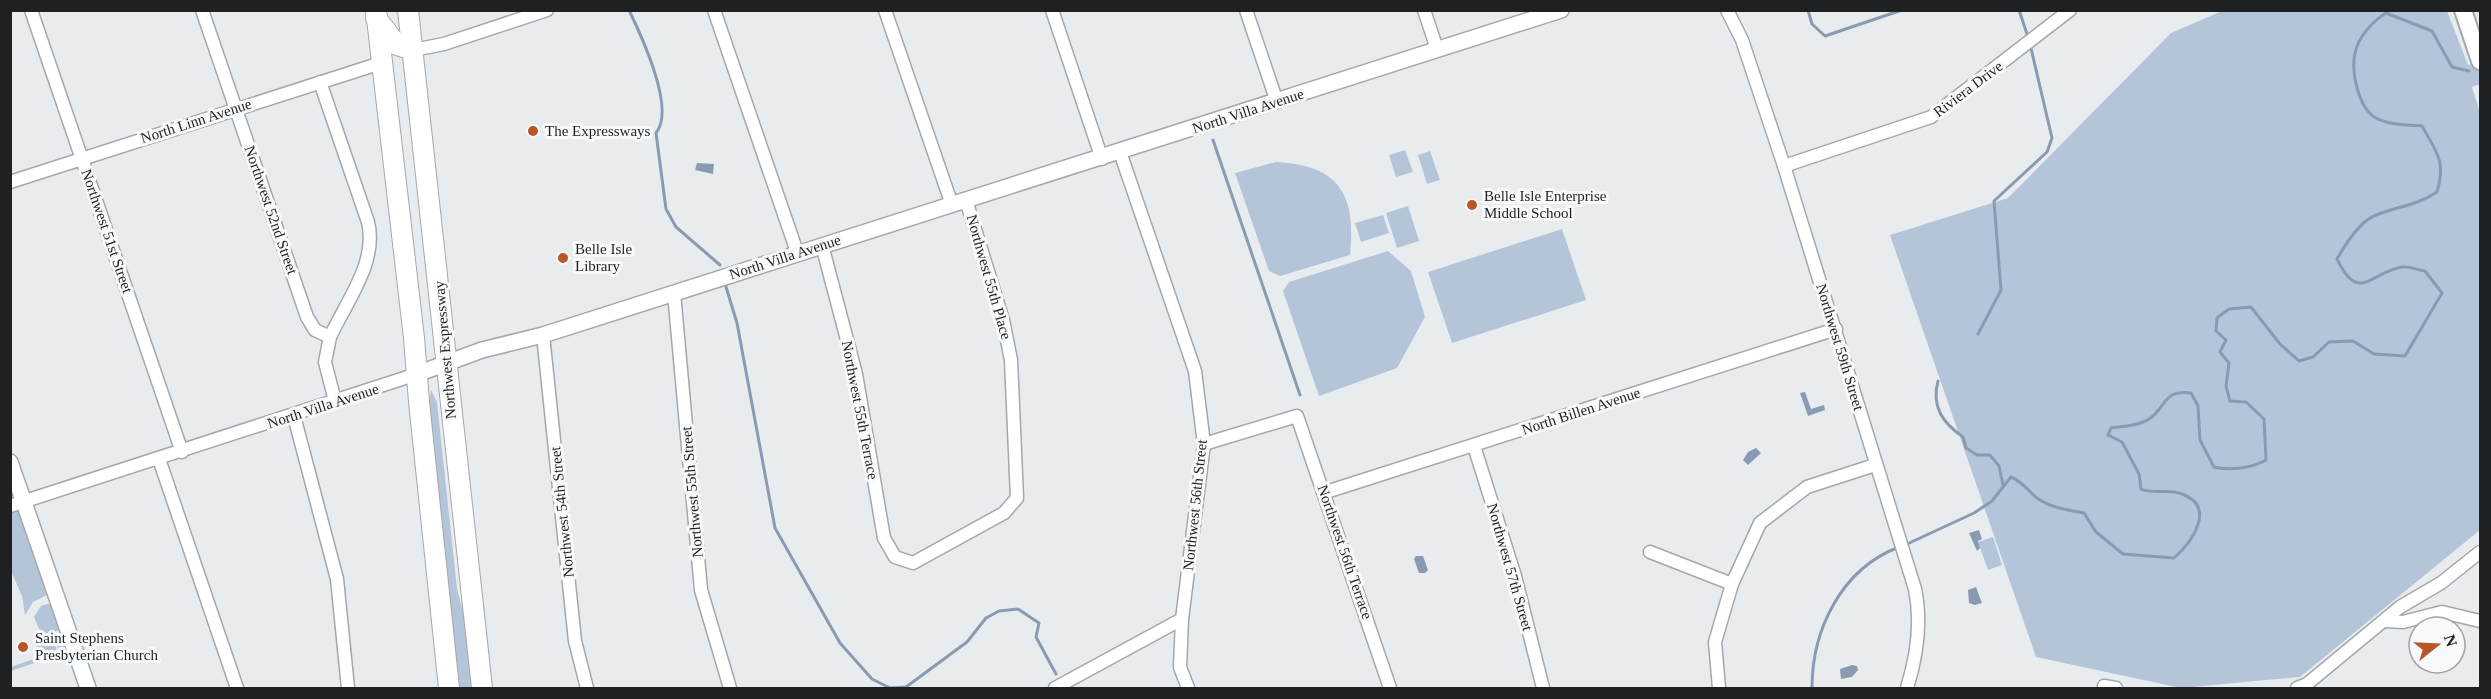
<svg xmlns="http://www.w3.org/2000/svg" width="2491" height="699" viewBox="0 0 2491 699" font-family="Georgia,serif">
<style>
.green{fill:#b5c5d9}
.water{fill:#899bb2}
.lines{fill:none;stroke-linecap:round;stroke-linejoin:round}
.stream{stroke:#899bb2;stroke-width:3}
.minor-casing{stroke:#a5a7aa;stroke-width:15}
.tertiary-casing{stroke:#a5a7aa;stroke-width:18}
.secondary-casing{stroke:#a5a7aa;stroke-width:20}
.trunk-casing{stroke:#a5a7aa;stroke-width:22}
.minor{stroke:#fff;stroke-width:12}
.tertiary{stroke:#fff;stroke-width:15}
.secondary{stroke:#fff;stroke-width:16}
.trunk{stroke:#fff;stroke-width:20}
.poi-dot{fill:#ba5623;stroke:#f7f9fc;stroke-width:2}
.labels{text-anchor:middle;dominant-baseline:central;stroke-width:6;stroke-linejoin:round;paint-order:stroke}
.street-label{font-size:15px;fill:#1f2021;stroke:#f7f9fc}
.poi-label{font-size:15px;fill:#1f2021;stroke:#f7f9fc;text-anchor:start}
</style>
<rect width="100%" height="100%" fill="#e9ecef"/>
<g class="green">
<polygon points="2222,11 2447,11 2468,65 2480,63 2480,84 2472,87 2480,113 2480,530 2300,677 2181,688 2036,657 1890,235 2008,198 2171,33"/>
<polygon points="1405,150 1413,172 1396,177 1389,155"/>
<polygon points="1430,151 1440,180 1427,184 1418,155"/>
<path d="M 1276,162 C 1340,165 1356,195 1350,255 L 1280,276 L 1269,271 L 1235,173 Z"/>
<polygon points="1408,206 1419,241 1397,248 1386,213"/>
<polygon points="1383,215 1389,233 1361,242 1355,223"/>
<polygon points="1562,229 1586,300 1452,343 1428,272"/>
<polygon points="1388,251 1411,271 1425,317 1397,368 1319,396 1283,291 1289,282"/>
<polygon points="431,390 437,402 457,589 467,627 474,688 459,688 428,407"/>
<polygon points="15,510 22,514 49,594 33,602 25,615 22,596 11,571 10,512"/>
<polygon points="1993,537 2002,565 1988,570 1978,542"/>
<polygon points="51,603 60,630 47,634 39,629 34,617 41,606"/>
<polygon points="33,633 47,642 54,641 58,655 11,671 11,667 39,657"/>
<polygon points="62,638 68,648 67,653 60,656 55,639"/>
</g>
<g class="water">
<polygon points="697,163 714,164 713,174 695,170"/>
<polygon points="1805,392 1811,409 1824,405 1825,410 1808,416 1800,393"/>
<polygon points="1756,448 1761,453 1748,465 1743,460 1748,452"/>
<polygon points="1979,530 1982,539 1978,541 1980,548 1977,551 1969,533"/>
<polygon points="1416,556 1423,556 1428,570 1425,573 1419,573 1414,559"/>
<polygon points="1976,587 1982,603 1975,605 1969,603 1968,590"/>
<polygon points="1852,665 1857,666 1858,670 1852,677 1841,679 1840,669"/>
</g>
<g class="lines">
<g class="stream">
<path d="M 629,10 C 642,37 676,109 656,133 L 666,209 L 676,227 L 720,265"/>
<polyline points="1808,10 1812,24 1825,36 1902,10"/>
<polyline points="2019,10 2028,37"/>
<polyline points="1213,140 1300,395"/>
<polyline points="726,287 737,323 775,528 840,643 872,679 890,688 906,687 967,642 986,618 999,611 1018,609 1039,623 1036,637 1056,674"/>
<polyline points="1978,334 2001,290 1994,201 2047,152 2052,138 2030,44"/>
<path d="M 1938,381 C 1931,407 1943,423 1963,437 L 1966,448 L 1977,455 L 1990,455 L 1999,466 L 2003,485"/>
<path d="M 1905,545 L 1974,513 L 1992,501 L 2011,477 C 2023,482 2028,491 2037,498 C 2051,508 2068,510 2084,513 L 2096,532 L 2123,554 L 2174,558 C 2192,542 2217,507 2182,494 C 2169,488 2154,495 2141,489 L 2139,474 L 2122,442 L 2108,435 L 2111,428 C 2123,426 2139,426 2149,419 C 2166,408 2163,389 2191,393 L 2198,406 L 2200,440 L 2214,467 C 2230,471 2252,468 2266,460 L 2264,419 L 2246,402 L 2230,401 L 2226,386 L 2229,363 L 2220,352 L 2226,340 L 2216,331 L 2217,318 L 2229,309 L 2251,307 L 2280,344 L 2299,361 L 2313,357 L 2329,342 L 2353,341 L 2374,354 L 2405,356 L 2442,293 L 2425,271 C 2418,270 2408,266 2402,267 C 2369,273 2359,304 2337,259 C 2346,243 2359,222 2376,215 C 2398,206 2416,206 2437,192 C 2446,161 2437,153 2422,126 C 2407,125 2389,125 2376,118 C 2358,108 2351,71 2355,53 C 2358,37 2373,21 2386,13 L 2432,31 L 2452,67 L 2469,71"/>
<path d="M 1812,688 C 1812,630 1841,569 1899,547"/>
</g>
<g class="minor-casing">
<g id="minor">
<polyline points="31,10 182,452"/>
<polyline points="202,10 307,317 315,330 330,337 325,362 335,401"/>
<polyline points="714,10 797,252"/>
<polyline points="885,10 952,205"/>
<polyline points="1052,10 1102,159"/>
<polyline points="1246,10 1277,102"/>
<polyline points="1424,10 1437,49"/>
<path d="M 1727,10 L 1742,40 L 1784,166 L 1915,589 C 1922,623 1917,656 1907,688"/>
<polyline points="413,50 444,44 547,10"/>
<path d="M 320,82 L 368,222 C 378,262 346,302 330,337"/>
<polyline points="1120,152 1195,371 1204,444 1182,619 1180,667 1188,688"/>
<polyline points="1784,166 1931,117 2070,10"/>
<polyline points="10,182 381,63"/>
<polyline points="822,245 856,374 884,538 895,557 913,563 1004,513 1017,498 1011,360 1003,320 966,200"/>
<polyline points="674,293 701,590 730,688"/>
<polyline points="543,335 575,641 587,688"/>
<polyline points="294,416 337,579 348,688"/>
<polyline points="1204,444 1297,416 1390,688"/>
<polyline points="1474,446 1515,576 1543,688"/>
<polyline points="159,459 237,688"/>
<polyline points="1326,492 1836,329"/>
<polyline points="10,506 417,374"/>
<polyline points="1650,552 1732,584"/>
<polyline points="2385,621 2403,622 2442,612 2480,621"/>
<polyline points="2104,686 2116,688"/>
<polyline points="1055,688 1182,619"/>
<polyline points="1719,688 1715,642 1732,584 1760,523 1807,487 1875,465"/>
<polyline points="2297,688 2307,684 2400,607 2441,583 2480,552"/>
</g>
</g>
<g class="tertiary-casing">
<g id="tertiary">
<polyline points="417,374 482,350 543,335 1561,10"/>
<polyline points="10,462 88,688"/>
</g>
</g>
<g class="secondary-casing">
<polyline id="secondary" points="2463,10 2480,61"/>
</g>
<g class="trunk-casing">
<g id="trunk">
<polyline points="376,10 414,338 419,402 449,688"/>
<polyline points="408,10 482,688"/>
<polyline points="376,18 397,45 413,50"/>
</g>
</g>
<use href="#minor" class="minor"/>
<use href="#tertiary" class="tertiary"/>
<use href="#secondary" class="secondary"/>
<use href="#trunk" class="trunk"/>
</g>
<g class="poi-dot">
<circle cx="533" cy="131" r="6"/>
<circle cx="1472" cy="205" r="6"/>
<circle cx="563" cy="258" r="6"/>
<circle cx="23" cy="647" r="6"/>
</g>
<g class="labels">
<g class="street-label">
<text transform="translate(1968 89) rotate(-37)">Riviera Drive</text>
<text transform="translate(1248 111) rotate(-18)">North Villa Avenue</text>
<text transform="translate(196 121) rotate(-18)">North Linn Avenue</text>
<text transform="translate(271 210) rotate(71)">Northwest 52nd Street</text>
<text transform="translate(107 231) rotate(71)">Northwest 51st Street</text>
<text transform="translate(785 257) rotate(-18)">North Villa Avenue</text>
<text transform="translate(989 277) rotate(74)">Northwest 55th Place</text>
<text transform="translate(1840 347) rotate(73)">Northwest 59th Street</text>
<text transform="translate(445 350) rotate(-95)">Northwest Expressway</text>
<text transform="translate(323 406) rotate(-18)">North Villa Avenue</text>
<text transform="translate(860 410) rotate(79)">Northwest 55th Terrace</text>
<text transform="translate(1581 411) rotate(-18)">North Billen Avenue</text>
<text transform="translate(692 492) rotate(-95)">Northwest 55th Street</text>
<text transform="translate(1195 505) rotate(-84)">Northwest 56th Street</text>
<text transform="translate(562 512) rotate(-96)">Northwest 54th Street</text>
<text transform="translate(1345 552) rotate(71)">Northwest 56th Terrace</text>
<text transform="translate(1510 567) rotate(74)">Northwest 57th Street</text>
</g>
<g class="poi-label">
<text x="545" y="131">The Expressways</text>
<text x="1484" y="196">Belle Isle Enterprise<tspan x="1484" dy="17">Middle School</tspan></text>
<text x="575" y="249">Belle Isle<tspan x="575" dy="17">Library</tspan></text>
<text x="35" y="638">Saint Stephens<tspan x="35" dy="17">Presbyterian Church</tspan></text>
</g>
</g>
<rect width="2491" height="699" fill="none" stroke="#1f2021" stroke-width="24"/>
<g transform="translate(2437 645) rotate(72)"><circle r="28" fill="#f7f9fc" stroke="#a1a2a4" stroke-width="1.5"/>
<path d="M0-4.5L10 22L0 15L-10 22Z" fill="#ba5623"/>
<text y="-9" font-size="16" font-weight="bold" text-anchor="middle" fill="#1f2021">N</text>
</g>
</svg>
